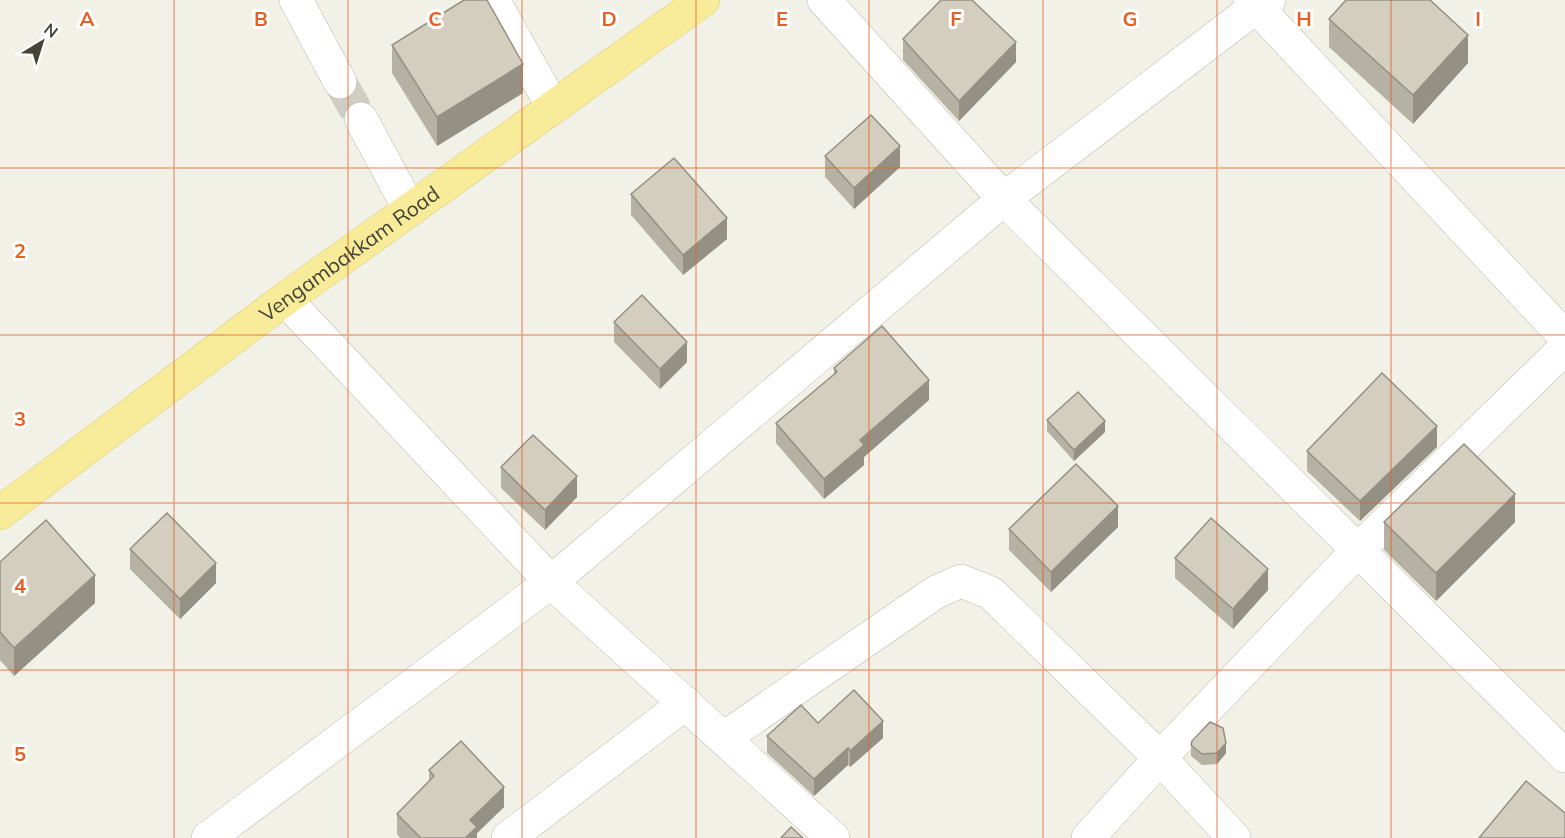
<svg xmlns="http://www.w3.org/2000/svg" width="1565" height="838" viewBox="0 0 1565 838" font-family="Mulish,sans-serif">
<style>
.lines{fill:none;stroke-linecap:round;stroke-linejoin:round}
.minor-tunnel{stroke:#cfcec4;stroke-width:33;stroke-dasharray:33 16;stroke-linecap:butt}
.minor-casing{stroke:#bdbaaa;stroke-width:34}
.major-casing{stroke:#dccc6b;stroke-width:34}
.minor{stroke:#fff;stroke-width:33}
.major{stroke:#f8ec9a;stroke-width:33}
.wall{fill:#b5b1a3}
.shaded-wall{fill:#949084}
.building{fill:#d3cebd;stroke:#949084;stroke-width:1.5}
.grid{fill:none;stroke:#e56024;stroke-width:1.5;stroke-opacity:0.55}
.labels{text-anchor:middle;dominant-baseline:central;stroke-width:6;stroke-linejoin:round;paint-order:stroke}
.street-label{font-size:21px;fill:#454236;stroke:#fff}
.grid-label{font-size:20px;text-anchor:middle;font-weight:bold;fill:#e56024;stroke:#fff;stroke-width:6;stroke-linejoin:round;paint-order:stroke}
</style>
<rect width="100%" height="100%" fill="#f2f1e7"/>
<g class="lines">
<polyline class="minor-tunnel" points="340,82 361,119"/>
<g class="minor-casing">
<g id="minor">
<polyline points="296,0 340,82"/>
<polyline points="493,0 553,107"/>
<polyline points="824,0 1004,199 1565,756"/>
<polyline points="1250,0 1565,337"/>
<polyline points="361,119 410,210"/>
<polyline points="285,299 551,582 833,838"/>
<polyline points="724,738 936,592 961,581 991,593 1160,758 1234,838"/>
<polyline points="208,838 551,582 1004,199 1256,7 1269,0"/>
<polyline points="508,838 686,703"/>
<polyline points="1088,838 1160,758 1358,550 1565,348"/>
</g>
</g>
<g class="major-casing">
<g id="major">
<path id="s1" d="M 0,513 L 285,299 L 703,0"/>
</g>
</g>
<use href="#minor" class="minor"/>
<use href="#major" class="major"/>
</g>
<g class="wall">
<polygon points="1329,19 1468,63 1413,124 1329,47"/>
<polygon points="903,39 1016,62 959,121 903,60"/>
<polygon points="392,45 523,93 437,146 392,73"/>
<polygon points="825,156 900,167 854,209 825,177"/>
<polygon points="631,194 727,239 683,275 631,215"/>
<polygon points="614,322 687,362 660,389 614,342"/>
<polygon points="834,368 929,400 864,457 864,465 824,499 776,443 776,423 834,374"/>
<polygon points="1047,420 1105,432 1074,461 1047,431"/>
<polygon points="1437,447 1360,521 1307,471 1307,451"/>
<polygon points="501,467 577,497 545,530 501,488"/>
<polygon points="1384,522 1515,522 1436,601 1384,550"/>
<polygon points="1118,527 1051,592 1009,550 1009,529"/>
<polygon points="130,549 216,583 180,619 130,569"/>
<polygon points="1175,558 1268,590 1233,629 1175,578"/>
<polygon points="0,562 95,603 14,676 0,660"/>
<polygon points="818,723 883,738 850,767 848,765 814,796 767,753 767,736"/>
<polygon points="1191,745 1226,753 1217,764 1202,765 1191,756"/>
<polygon points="429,770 504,807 477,833 477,838 400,838 397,834 397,814 429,781"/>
</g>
<g class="shaded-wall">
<polygon points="1468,35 1468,63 1413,124 1413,95"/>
<polygon points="1016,42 1016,62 959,121 959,101"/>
<polygon points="523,64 523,93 437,146 437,117"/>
<polygon points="900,146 900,167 854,209 854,188"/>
<polygon points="727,218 727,239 683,275 683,255"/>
<polygon points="687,342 687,362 660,389 660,369"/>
<polygon points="929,380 929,400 864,457 864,465 824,499 824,479 860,440"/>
<polygon points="1105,421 1105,432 1074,461 1074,450"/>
<polygon points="1437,426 1437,447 1360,521 1360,501"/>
<polygon points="577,476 577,497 545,530 545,510"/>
<polygon points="1515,494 1515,522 1436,601 1436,573"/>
<polygon points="1118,506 1118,527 1051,592 1051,572"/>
<polygon points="216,563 216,583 180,619 180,599"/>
<polygon points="1268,569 1268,590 1233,629 1233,609"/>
<polygon points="95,575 95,603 14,676 14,648"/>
<polygon points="883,721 883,738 850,767 850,751"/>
<polygon points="1226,743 1226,753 1217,764 1217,753"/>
<polygon points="848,748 848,765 814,796 814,779"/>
<polygon points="504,787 504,807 477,833 477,838 465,838 470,820"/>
</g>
<g class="building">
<polygon points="464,0 487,0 523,64 437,117 392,45"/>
<polygon points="941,0 972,0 1016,42 959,101 903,39"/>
<polygon points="1346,0 1430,0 1468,35 1413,95 1329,19"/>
<polygon points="871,115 900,146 854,188 825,156"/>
<polygon points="674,158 727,218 683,255 631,194"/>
<polygon points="642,295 687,342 660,369 614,322"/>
<polygon points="882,326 929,380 860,440 864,445 824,479 776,423 837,372 834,368"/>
<polygon points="1382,373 1437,426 1360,501 1307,451"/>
<polygon points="1078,392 1105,421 1074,450 1047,420"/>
<polygon points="533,435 577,476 545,510 501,467"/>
<polygon points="1464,444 1515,494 1436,573 1384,522"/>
<polygon points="1076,464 1118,506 1051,572 1009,529"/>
<polygon points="167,513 216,563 180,599 130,549"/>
<polygon points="1211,518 1268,569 1233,609 1175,558"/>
<polygon points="46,520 95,575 14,648 0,632 0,562"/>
<polygon points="854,690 883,721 850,751 848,748 814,779 767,736 801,705 818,723"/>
<polygon points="1210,722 1223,728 1226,743 1217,753 1202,754 1191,745 1192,741"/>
<polygon points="461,741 504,787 470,820 477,827 465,838 421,838 397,814 434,776 429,770"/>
<polygon points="1526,781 1565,813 1565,838 1479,838"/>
<polygon points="791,827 803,838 781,838"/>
</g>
<path class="grid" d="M 174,0 L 174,838M 348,0 L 348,838M 522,0 L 522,838M 696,0 L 696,838M 869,0 L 869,838M 1043,0 L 1043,838M 1217,0 L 1217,838M 1391,0 L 1391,838M 0,168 L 1565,168M 0,335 L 1565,335M 0,503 L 1565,503M 0,670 L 1565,670"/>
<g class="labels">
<g class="street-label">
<text stroke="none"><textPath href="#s1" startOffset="435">Vengambakkam Road</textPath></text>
</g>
</g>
<g class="grid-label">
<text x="87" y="26">A</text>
<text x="261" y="26">B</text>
<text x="435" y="26">C</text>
<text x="609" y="26">D</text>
<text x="782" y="26">E</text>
<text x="956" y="26">F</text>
<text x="1130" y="26">G</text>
<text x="1304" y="26">H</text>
<text x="1478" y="26">I</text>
<text x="20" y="258">2</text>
<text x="20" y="426">3</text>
<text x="20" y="593">4</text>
<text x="20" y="761">5</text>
</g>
<g transform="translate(42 42) rotate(38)" stroke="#ffffff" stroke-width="4.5" paint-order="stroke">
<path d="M0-4.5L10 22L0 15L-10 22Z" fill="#454236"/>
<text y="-9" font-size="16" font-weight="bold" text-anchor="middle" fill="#454236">N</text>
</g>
</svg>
